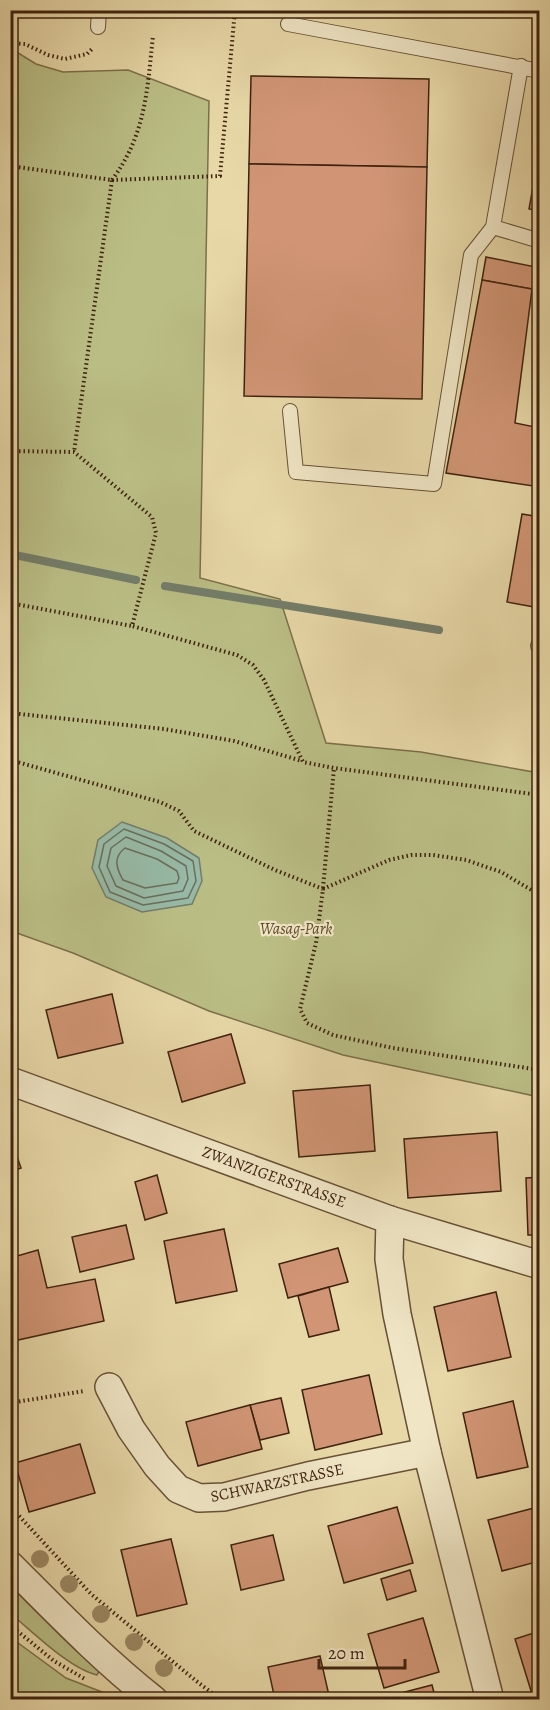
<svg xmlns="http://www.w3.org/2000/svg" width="550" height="1710" viewBox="0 0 550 1710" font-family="Alegreya,serif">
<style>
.green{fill:#babe85;stroke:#7c704a;stroke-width:1.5}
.water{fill:#97baa7;stroke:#737d6a;stroke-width:1.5}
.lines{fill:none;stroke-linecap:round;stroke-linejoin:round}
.shore{stroke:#6a6e5b;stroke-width:1.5}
.stream{stroke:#737d6a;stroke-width:8}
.building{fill:#d19575;stroke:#3e220f;stroke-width:1.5}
.lane-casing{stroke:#685035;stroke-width:16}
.street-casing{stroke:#685035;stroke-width:30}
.path{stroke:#3e220f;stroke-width:4;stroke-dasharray:1.5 3;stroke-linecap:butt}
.lane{stroke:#f0e6c6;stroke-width:14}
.street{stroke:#f0e6c6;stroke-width:27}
.tree{fill:#9c8964}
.labels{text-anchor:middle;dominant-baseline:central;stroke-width:4.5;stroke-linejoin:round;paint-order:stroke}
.park-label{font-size:16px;font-style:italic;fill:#5d492c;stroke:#f0e6c6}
.street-label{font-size:16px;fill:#3e220f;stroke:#f0e6c6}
</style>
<rect width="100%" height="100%" fill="#e8d8a8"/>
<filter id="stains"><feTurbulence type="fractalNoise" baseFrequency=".00333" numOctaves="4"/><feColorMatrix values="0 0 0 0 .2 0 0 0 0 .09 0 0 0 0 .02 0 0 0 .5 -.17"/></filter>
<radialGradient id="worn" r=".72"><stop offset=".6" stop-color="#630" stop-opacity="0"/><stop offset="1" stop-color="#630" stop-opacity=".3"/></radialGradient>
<g class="green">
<polygon points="11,51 15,51 36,64 63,72 128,70 209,101 200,578 280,599 326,743 421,752 539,773 539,1097 343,1055 209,1011 73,953 11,931"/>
<path d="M 10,1582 L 100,1670 L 97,1675 C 70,1669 33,1632 11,1614 Z"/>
<polygon points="10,1637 66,1678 120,1699 11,1699"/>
</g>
<polygon class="water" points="122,822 167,838 199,858 202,881 192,904 142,912 106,897 92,868 98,840"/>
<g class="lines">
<g class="shore">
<polygon points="124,829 164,844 193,861 196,881 188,898 143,905 110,892 99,867 104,844"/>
<polygon points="126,837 161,851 186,866 188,879 183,891 144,898 116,886 107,866 111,848"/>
<path d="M 125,848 L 157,859 L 177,871 L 179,878 L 177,883 L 145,888 L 123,880 C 116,868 113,857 125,848 Z"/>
</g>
<g class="stream">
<polyline points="10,554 136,580"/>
<polyline points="165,586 439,630"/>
</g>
</g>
<g class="building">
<polygon points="251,76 429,79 427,167 249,164"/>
<polygon points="540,148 540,211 529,209"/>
<polygon points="249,164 427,167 422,399 244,396"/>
<polygon points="486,257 536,267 532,289 482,280"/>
<polygon points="482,280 532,289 515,423 540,428 540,487 446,473"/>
<polygon points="522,514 540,517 540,608 507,602"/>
<polygon points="112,994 123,1043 58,1058 46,1010"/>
<polygon points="231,1034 245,1083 182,1102 168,1052"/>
<polygon points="370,1085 375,1151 299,1157 293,1091"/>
<polygon points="497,1132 501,1191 408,1198 404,1139"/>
<polygon points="10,1136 21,1168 10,1172"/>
<polygon points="157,1175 167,1213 145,1220 135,1182"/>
<polygon points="540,1177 540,1235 528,1235 526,1178"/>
<polygon points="126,1225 134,1259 80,1272 72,1237"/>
<polygon points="224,1229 237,1291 176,1303 164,1241"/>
<polygon points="338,1248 348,1282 288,1298 279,1264"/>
<polygon points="38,1250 47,1288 95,1279 104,1321 18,1340 10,1316 10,1258"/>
<polygon points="329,1287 339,1330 309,1337 298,1296"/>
<polygon points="496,1292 511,1357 448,1371 434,1307"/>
<polygon points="369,1375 382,1434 315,1450 302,1390"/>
<polygon points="281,1398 289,1433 260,1440 250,1405"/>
<polygon points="513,1401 528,1467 477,1478 463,1413"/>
<polygon points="250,1405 262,1449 198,1466 186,1422"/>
<polygon points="80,1444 95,1493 29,1512 15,1463"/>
<polygon points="397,1507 413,1563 344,1583 328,1526"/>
<polygon points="538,1507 540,1514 540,1561 502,1571 488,1520"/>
<polygon points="273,1535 284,1580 241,1590 231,1545"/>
<polygon points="171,1539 187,1604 137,1616 121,1550"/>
<polygon points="410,1570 416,1591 387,1600 381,1579"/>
<polygon points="423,1618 439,1672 384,1688 368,1634"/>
<polygon points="540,1631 540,1692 532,1694 515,1639"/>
<polygon points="320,1656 330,1700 275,1700 268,1667"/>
<polygon points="432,1685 436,1700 399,1700 397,1694"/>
</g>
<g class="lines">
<g class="lane-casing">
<g id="lane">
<polyline points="288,24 540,71"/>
<polyline points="98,27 99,10"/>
<polyline points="493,227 540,241"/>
<polyline points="290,411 296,472 434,484 471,255 493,227 521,66"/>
<polyline points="538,646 540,646"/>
</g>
</g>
<g class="street-casing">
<g id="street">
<polyline points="10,1081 390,1220 540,1265"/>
<polyline points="390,1220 389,1259 397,1314 427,1452 490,1700"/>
<polyline points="109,1387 131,1429 157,1466 178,1489 199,1498 224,1497 308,1476 427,1452"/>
<path d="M 10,1565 C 57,1612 102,1659 154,1700"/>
</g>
</g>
<g class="path">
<polyline points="10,43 25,44 48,55 65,59 87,54 93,48"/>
<polyline points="10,166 112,180 74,452"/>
<polyline points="112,180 220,176 235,10"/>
<path d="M 112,180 C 146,134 147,91 153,36"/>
<polyline points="10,451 74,452 152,517 156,533 132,626 237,655 253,665 264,680 303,762 334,768 540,795"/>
<polyline points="10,603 132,626"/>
<polyline points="10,713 164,729 234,741 302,761"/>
<polyline points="10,760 160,802 179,811 194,831 275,870 323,889 316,943 300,1009 307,1023 333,1035 393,1048 540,1070"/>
<polyline points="323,888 334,768"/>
<polyline points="323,889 389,860 411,855 433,855 466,860 501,872 533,891 540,903"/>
<polyline points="10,1403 84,1391"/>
<polyline points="10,1506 91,1594 195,1680 221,1700"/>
<polyline points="10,1625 54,1661 85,1679"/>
</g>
<use href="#lane" class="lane"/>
<use href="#street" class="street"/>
</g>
<g class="tree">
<circle cx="40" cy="1559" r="9"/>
<circle cx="69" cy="1584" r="9"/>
<circle cx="101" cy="1614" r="9"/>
<circle cx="134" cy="1642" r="9"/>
<circle cx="164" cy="1668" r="9"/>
</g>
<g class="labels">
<g class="park-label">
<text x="296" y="929">Wasag-Park</text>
</g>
<g class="street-label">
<text transform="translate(274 1177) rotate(20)">ZWANZIGERSTRASSE</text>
<text transform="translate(277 1483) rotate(-12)">SCHWARZSTRASSE</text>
</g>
</g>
<rect width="550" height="1710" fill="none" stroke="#e8d8a8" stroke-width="36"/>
<rect x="12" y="12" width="526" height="1686" fill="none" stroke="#3e220f" stroke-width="3"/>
<rect x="18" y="18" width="514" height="1674" fill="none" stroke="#3e220f" stroke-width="1.5"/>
<path d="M319 1659v9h86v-9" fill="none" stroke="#3e220f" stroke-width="3"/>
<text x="328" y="1659" font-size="18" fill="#3e220f" stroke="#f0e6c6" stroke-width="4.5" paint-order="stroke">20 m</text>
<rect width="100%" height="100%" filter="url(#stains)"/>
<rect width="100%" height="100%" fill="url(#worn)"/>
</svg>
